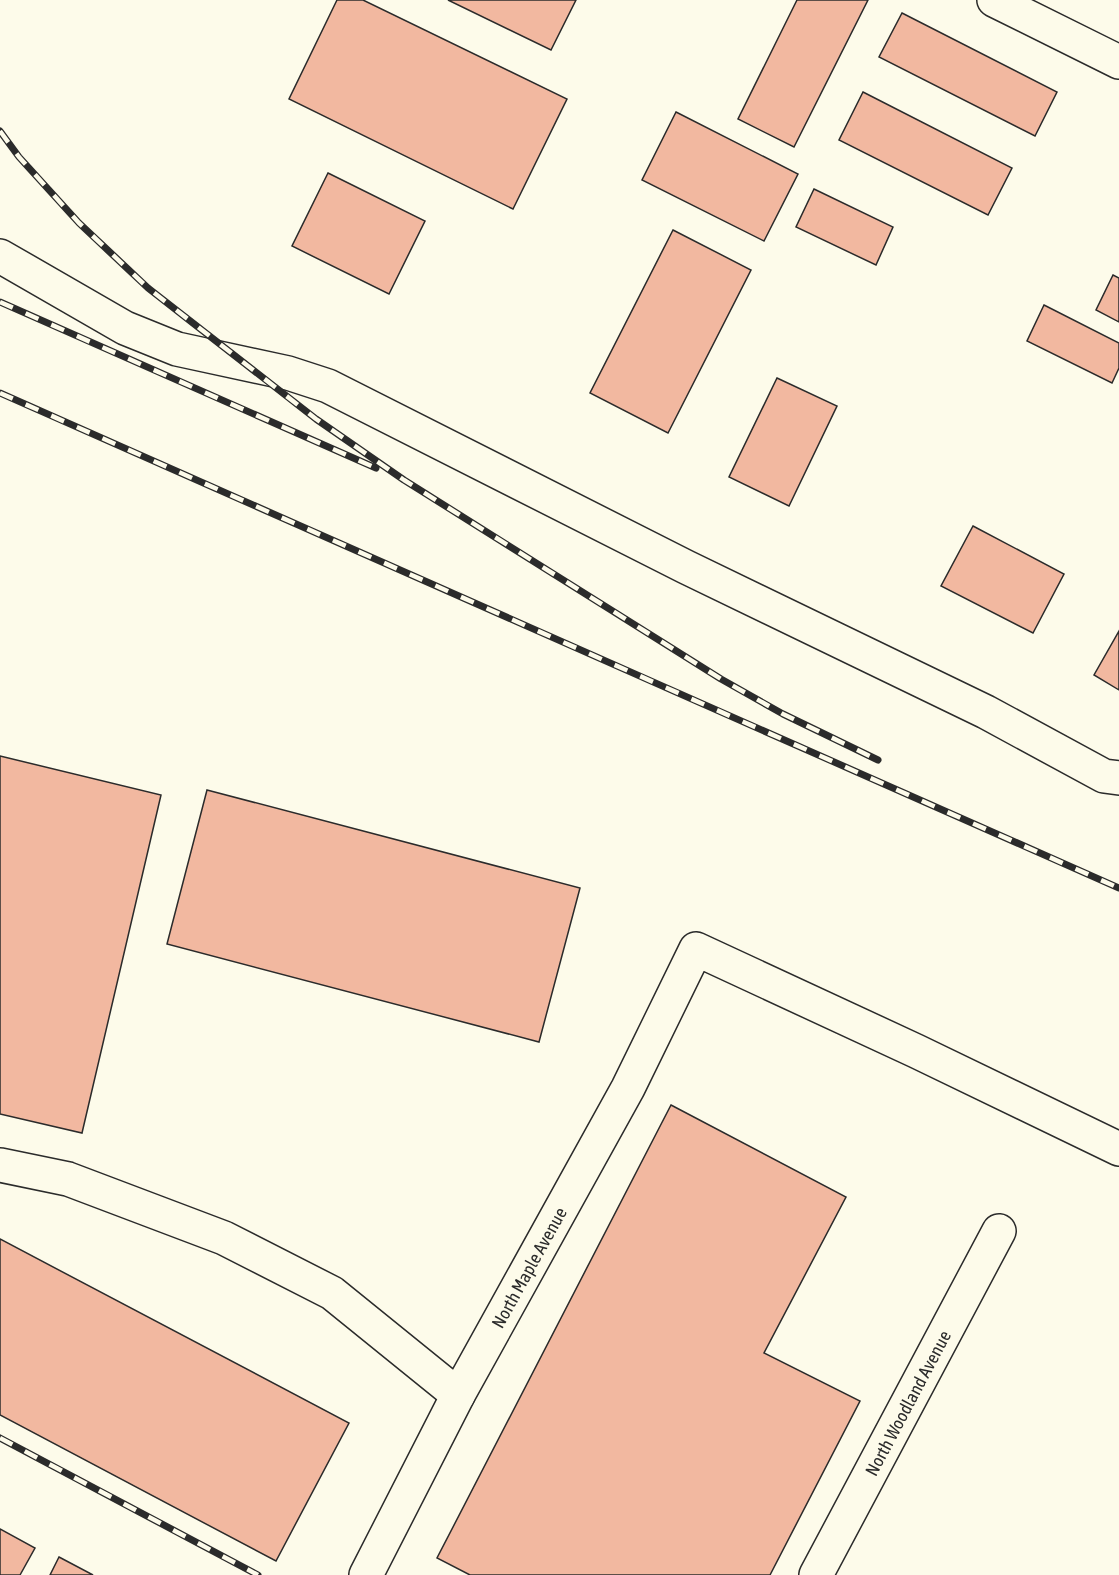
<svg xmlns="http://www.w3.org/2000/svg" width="1119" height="1575" viewBox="0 0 1119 1575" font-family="'Asap Condensed',sans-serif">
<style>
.building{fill:#f2b8a0;stroke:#2b2b2b;stroke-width:1.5}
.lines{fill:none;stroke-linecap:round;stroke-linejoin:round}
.minor-casing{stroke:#2b2b2b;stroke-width:36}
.minor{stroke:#fdfbea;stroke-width:33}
.rail-casing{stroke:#2b2b2b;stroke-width:7}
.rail{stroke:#fdfbea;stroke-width:4.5;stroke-dasharray:14;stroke-linecap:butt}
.labels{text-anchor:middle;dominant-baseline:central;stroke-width:4.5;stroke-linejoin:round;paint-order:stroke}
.street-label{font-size:18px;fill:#2b2b2b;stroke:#fdfbea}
</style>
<rect width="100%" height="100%" fill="#fdfbea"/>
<g class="building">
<polygon points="337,0 363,0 567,99 513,209 289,99"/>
<polygon points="448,0 576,0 551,50"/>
<polygon points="797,0 868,0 794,147 738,119"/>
<polygon points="902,13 1057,92 1035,136 879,57"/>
<polygon points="863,92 1012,168 988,215 839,140"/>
<polygon points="676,112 798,174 764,241 642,180"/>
<polygon points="328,173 425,221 389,294 292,246"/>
<polygon points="814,189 893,227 876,265 796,227"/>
<polygon points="673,230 751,270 668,433 590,393"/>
<polygon points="1113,275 1119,278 1119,322 1096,310"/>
<polygon points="1044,305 1119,343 1119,368 1112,383 1027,341"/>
<polygon points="777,378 837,406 789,506 729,477"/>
<polygon points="973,526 1064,574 1033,633 941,586"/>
<polygon points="1119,631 1119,690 1094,675"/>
<polygon points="0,756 161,795 82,1133 0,1114"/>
<polygon points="207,790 580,888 539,1042 167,944"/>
<polygon points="671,1105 846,1197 764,1353 860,1401 770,1575 470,1575 437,1558"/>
<polygon points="0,1239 349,1423 276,1561 0,1415"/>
<polygon points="0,1529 35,1548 20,1575 0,1575"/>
<polygon points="59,1557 93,1575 50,1575"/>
</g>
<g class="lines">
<g class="minor-casing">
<g id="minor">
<polyline points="994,0 1119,62"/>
<polyline points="0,256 125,328 177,349 288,373 328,386 686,567 986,712 1104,776 1119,778"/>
<polyline points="0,1165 68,1179 224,1238 332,1293 458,1395"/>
<path id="s1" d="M 366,1575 L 458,1395 L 628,1088 L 696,949 L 916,1051 L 1119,1149"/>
<path id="s2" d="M 816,1575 L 999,1231"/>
</g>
</g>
<use href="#minor" class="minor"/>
<g class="rail-casing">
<g id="rail">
<polyline points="0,131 19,157 79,223 148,288 316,419 404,480 721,679 783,714 878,760"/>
<polyline points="0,302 376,468"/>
<polyline points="0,393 1119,888"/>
<polyline points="0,1438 258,1575"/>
</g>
</g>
<use href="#rail" class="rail"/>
</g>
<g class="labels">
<g class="street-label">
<text stroke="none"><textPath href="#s1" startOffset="348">North Maple Avenue</textPath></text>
<text stroke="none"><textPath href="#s2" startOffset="195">North Woodland Avenue</textPath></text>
</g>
</g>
</svg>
